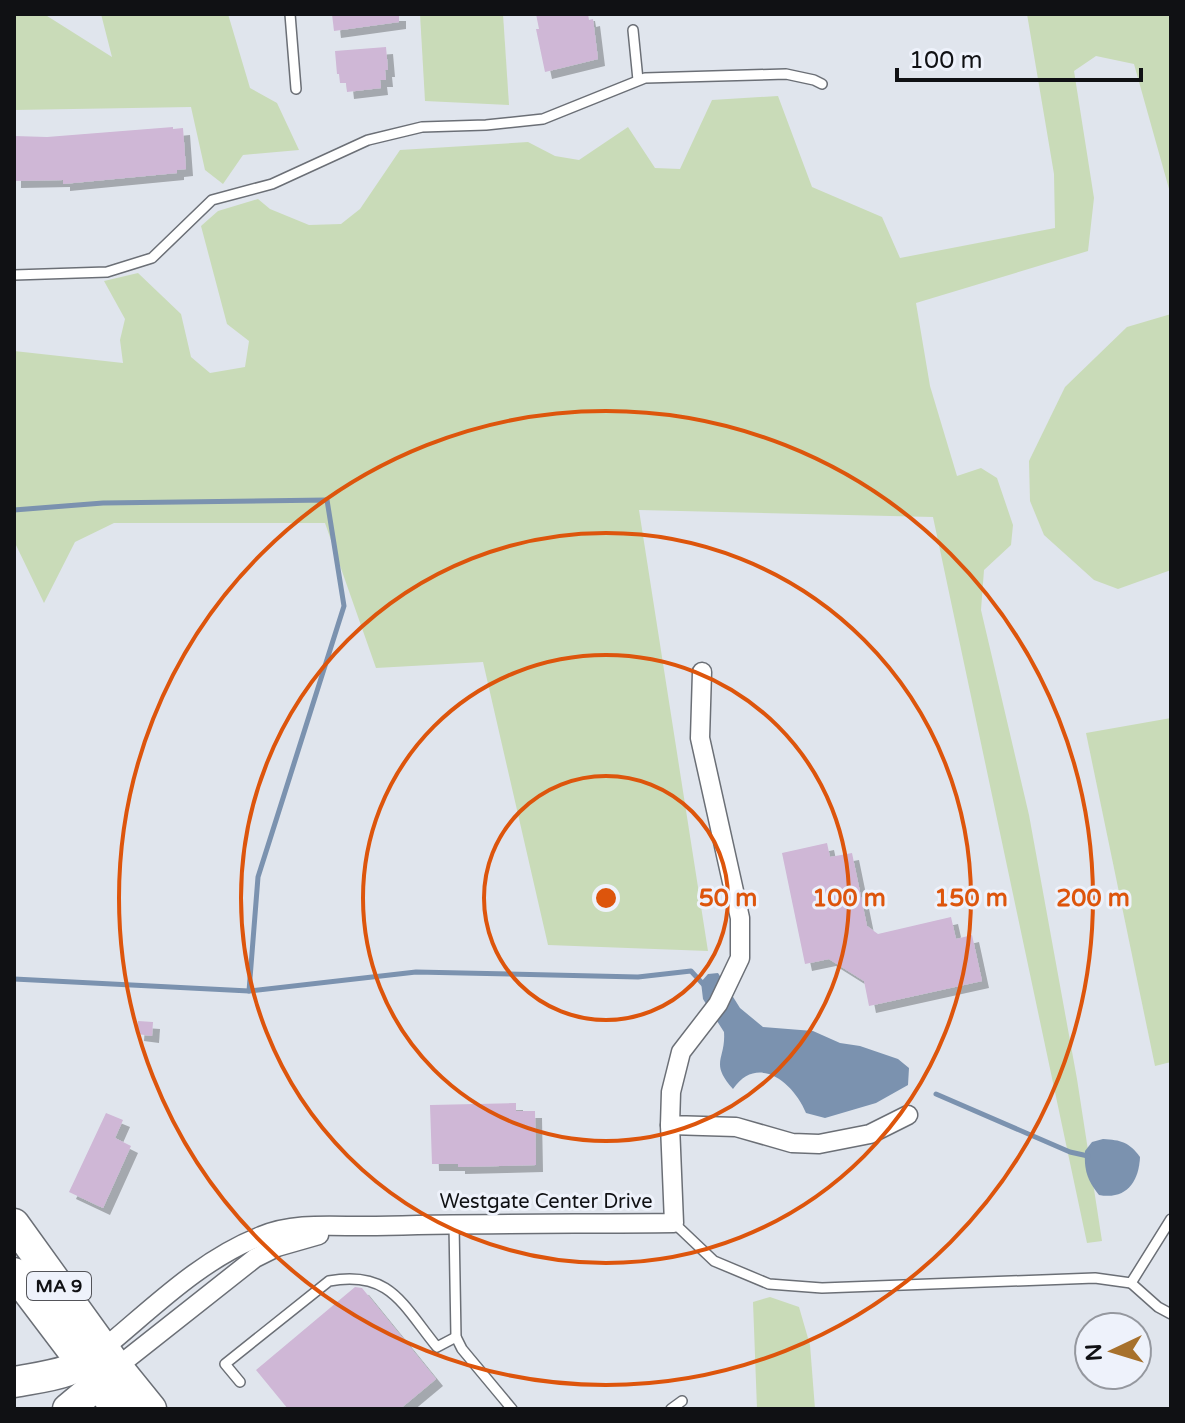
<svg xmlns="http://www.w3.org/2000/svg" width="1185" height="1423" viewBox="0 0 1185 1423" font-family="'Varela Round',sans-serif">
<style>
.green{fill:#c9dbb8}
.water{fill:#7b92af}
.lines{fill:none;stroke-linecap:round;stroke-linejoin:round}
.stream{stroke:#7b92af;stroke-width:5}
.building{fill:#cfb7d6;filter:url(#shadow)}
.service-casing{stroke:#6b6f76;stroke-width:12}
.minor-casing{stroke:#6b6f76;stroke-width:21}
.primary-casing{stroke:#6b6f76;stroke-width:33}
.trunk-casing{stroke:#6b6f76;stroke-width:33}
.service{stroke:#fff;stroke-width:9}
.minor{stroke:#fff;stroke-width:18}
.primary{stroke:#fff;stroke-width:30}
.trunk{stroke:#fff;stroke-width:30}
.ring{fill:none;stroke:#dd550c;stroke-width:4}
.labels{text-anchor:middle;dominant-baseline:central;stroke-width:6;stroke-linejoin:round;paint-order:stroke}
.shield{fill:#eef2fb;stroke:#535459;stroke-width:2}
.shield-label{font-size:18px;font-weight:bold;fill:#101114}
.street-label{font-size:20px;fill:#101114;stroke:#eef2fb}
.centre{fill:#dd550c;stroke:#eef2fb;stroke-width:4}
.ring-label{font-size:24px;text-anchor:middle;font-weight:bold;fill:#dd550c;stroke:#eef2fb;stroke-width:6;stroke-linejoin:round;paint-order:stroke}
</style>
<defs>
<filter id="shadow"><feDropShadow dx="7" dy="7" stdDeviation="0" flood-color="#0004"/></filter>
</defs>
<rect width="100%" height="100%" fill="#e0e5ed"/>
<g class="green">
<polygon points="14,14 44,14 112,57 101,14 228,14 250,88 277,103 299,150 243,155 223,184 205,170 191,107 14,110"/>
<polygon points="420,14 503,14 509,105 425,101"/>
<polygon points="1027,14 1171,14 1171,196 1134,64 1096,56 1074,71 1094,198 1088,251 916,303 930,386 957,476 981,468 997,478 1013,525 1011,545 984,570 981,610 1029,815 1077,1079 1102,1241 1087,1243 933,517 639,510 708,951 548,945 483,662 376,668 325,523 114,523 75,542 44,603 14,541 14,351 123,363 120,340 125,319 104,281 138,273 181,314 191,357 210,373 245,367 249,341 227,324 201,226 218,211 258,199 270,209 309,225 341,224 360,209 400,150 528,142 555,156 579,160 628,127 655,168 680,169 712,100 778,96 812,187 882,217 900,258 1055,228 1054,174"/>
<polygon points="1171,314 1171,570 1118,589 1094,580 1044,535 1030,501 1029,461 1065,387 1127,327"/>
<polygon points="1171,718 1171,1062 1155,1066 1086,733"/>
<polygon points="770,1297 799,1307 810,1345 815,1409 757,1409 753,1302"/>
</g>
<g class="water">
<path d="M 718,973 L 740,1008 L 763,1027 L 813,1031 L 840,1043 L 860,1046 L 898,1059 L 909,1068 L 908,1085 L 876,1103 L 825,1118 L 806,1113 C 794,1083 758,1053 733,1089 C 709,1062 726,1060 724,1032 L 703,999 L 701,982 L 708,974 Z"/>
<path d="M 1103,1139 C 1121,1140 1129,1142 1140,1157 C 1139,1182 1126,1200 1099,1195 C 1087,1180 1084,1170 1085,1151 L 1092,1142 Z"/>
</g>
<g class="lines">
<g class="stream">
<polyline points="14,510 103,503 327,500 344,606 258,877 249,991"/>
<polyline points="14,979 249,991 416,972 638,977 691,971 703,984"/>
<polyline points="936,1094 1070,1152 1088,1156"/>
</g>
</g>
<g class="building">
<polygon points="332,14 399,14 399,22 334,31"/>
<polygon points="536,14 588,14 589,20 593,19 598,59 545,72 536,29 539,29"/>
<polygon points="386,47 388,70 385,70 386,80 380,80 381,88 347,92 346,83 340,83 339,74 337,74 335,51"/>
<polygon points="173,127 173,129 183,128 186,169 177,170 177,173 63,184 63,180 14,181 14,136 47,137"/>
<polygon points="827,843 830,857 852,853 867,926 878,934 951,917 956,939 972,935 982,981 869,1006 864,981 829,959 805,964 782,853"/>
<polygon points="138,1021 153,1022 152,1036 137,1034"/>
<polygon points="516,1103 516,1111 535,1111 536,1165 458,1167 458,1164 432,1164 430,1105"/>
<polygon points="106,1113 123,1120 115,1138 131,1146 103,1208 69,1192"/>
<polygon points="355,1287 362,1288 436,1379 400,1409 288,1409 256,1370"/>
</g>
<g class="lines">
<g class="service-casing">
<g id="service">
<polyline points="290,14 296,89"/>
<polyline points="633,30 638,80"/>
<polyline points="14,275 107,272 152,258 212,200 272,184 368,140 422,127 486,125 543,119 645,78 786,74 814,80 822,84"/>
<polyline points="674,1223 714,1261 769,1284 822,1288 1095,1278 1131,1283 1171,1219"/>
<polyline points="454,1224 456,1337 462,1349 512,1409"/>
<polyline points="1131,1283 1158,1307 1171,1314"/>
<path d="M 240,1382 L 225,1364 L 329,1281 C 390,1270 402,1304 437,1347 L 456,1337"/>
<polyline points="671,1409 682,1401"/>
</g>
</g>
<g class="minor-casing">
<g id="minor">
<polyline points="702,672 700,738 740,918 740,958 718,1004 681,1052 671,1092 670,1125 736,1127 792,1143 819,1144 870,1134 908,1115"/>
<path d="M 103,1349 C 154,1307 200,1260 261,1236 C 296,1221 338,1227 376,1226 C 475,1223 575,1224 674,1223 L 670,1125"/>
<polyline points="117,1367 255,1258 277,1247 319,1235"/>
</g>
</g>
<g class="primary-casing">
<g id="primary">
<path d="M 14,1382 C 53,1375 72,1375 103,1349"/>
<polyline points="68,1409 116,1369"/>
</g>
</g>
<g class="trunk-casing">
<g id="trunk">
<polyline points="14,1224 117,1367 151,1409"/>
<polyline points="14,1273 117,1409"/>
</g>
</g>
<use href="#service" class="service"/>
<use href="#minor" class="minor"/>
<use href="#primary" class="primary"/>
<use href="#trunk" class="trunk"/>
</g>
<g class="ring">
<circle cx="606" cy="898" r="122"/>
<circle cx="606" cy="898" r="243"/>
<circle cx="606" cy="898" r="365"/>
<circle cx="606" cy="898" r="487"/>
</g>
<g class="labels">
<rect class="shield" x="27" y="1272" width="64" height="28" rx="6"/>
<g class="shield-label">
<text x="59" y="1286">MA 9</text>
</g>
<g class="street-label">
<text x="546" y="1202">Westgate Center Drive</text>
</g>
</g>
<circle cx="606" cy="898" r="12" class="centre"/>
<g class="ring-label">
<text x="728" y="906">50 m</text>
<text x="849" y="906">100 m</text>
<text x="971" y="906">150 m</text>
<text x="1093" y="906">200 m</text>
</g>
<rect width="1185" height="1423" fill="none" stroke="#101114" stroke-width="32"/>
<g transform="translate(1113 1351) rotate(266)"><circle r="38" fill="#eef2fb" stroke="#95989f" stroke-width="2"/>
<path d="M0-6L14 30L0 20L-14 30Z" fill="#a7712c"/>
<text y="-12" font-size="22" font-weight="bold" text-anchor="middle" fill="#101114">N</text>
</g>
<path d="M897 68v12h244v-12" fill="none" stroke="#101114" stroke-width="4"/>
<text x="909" y="68" font-size="24" fill="#101114" stroke="#eef2fb" stroke-width="6" paint-order="stroke">100 m</text>
</svg>
